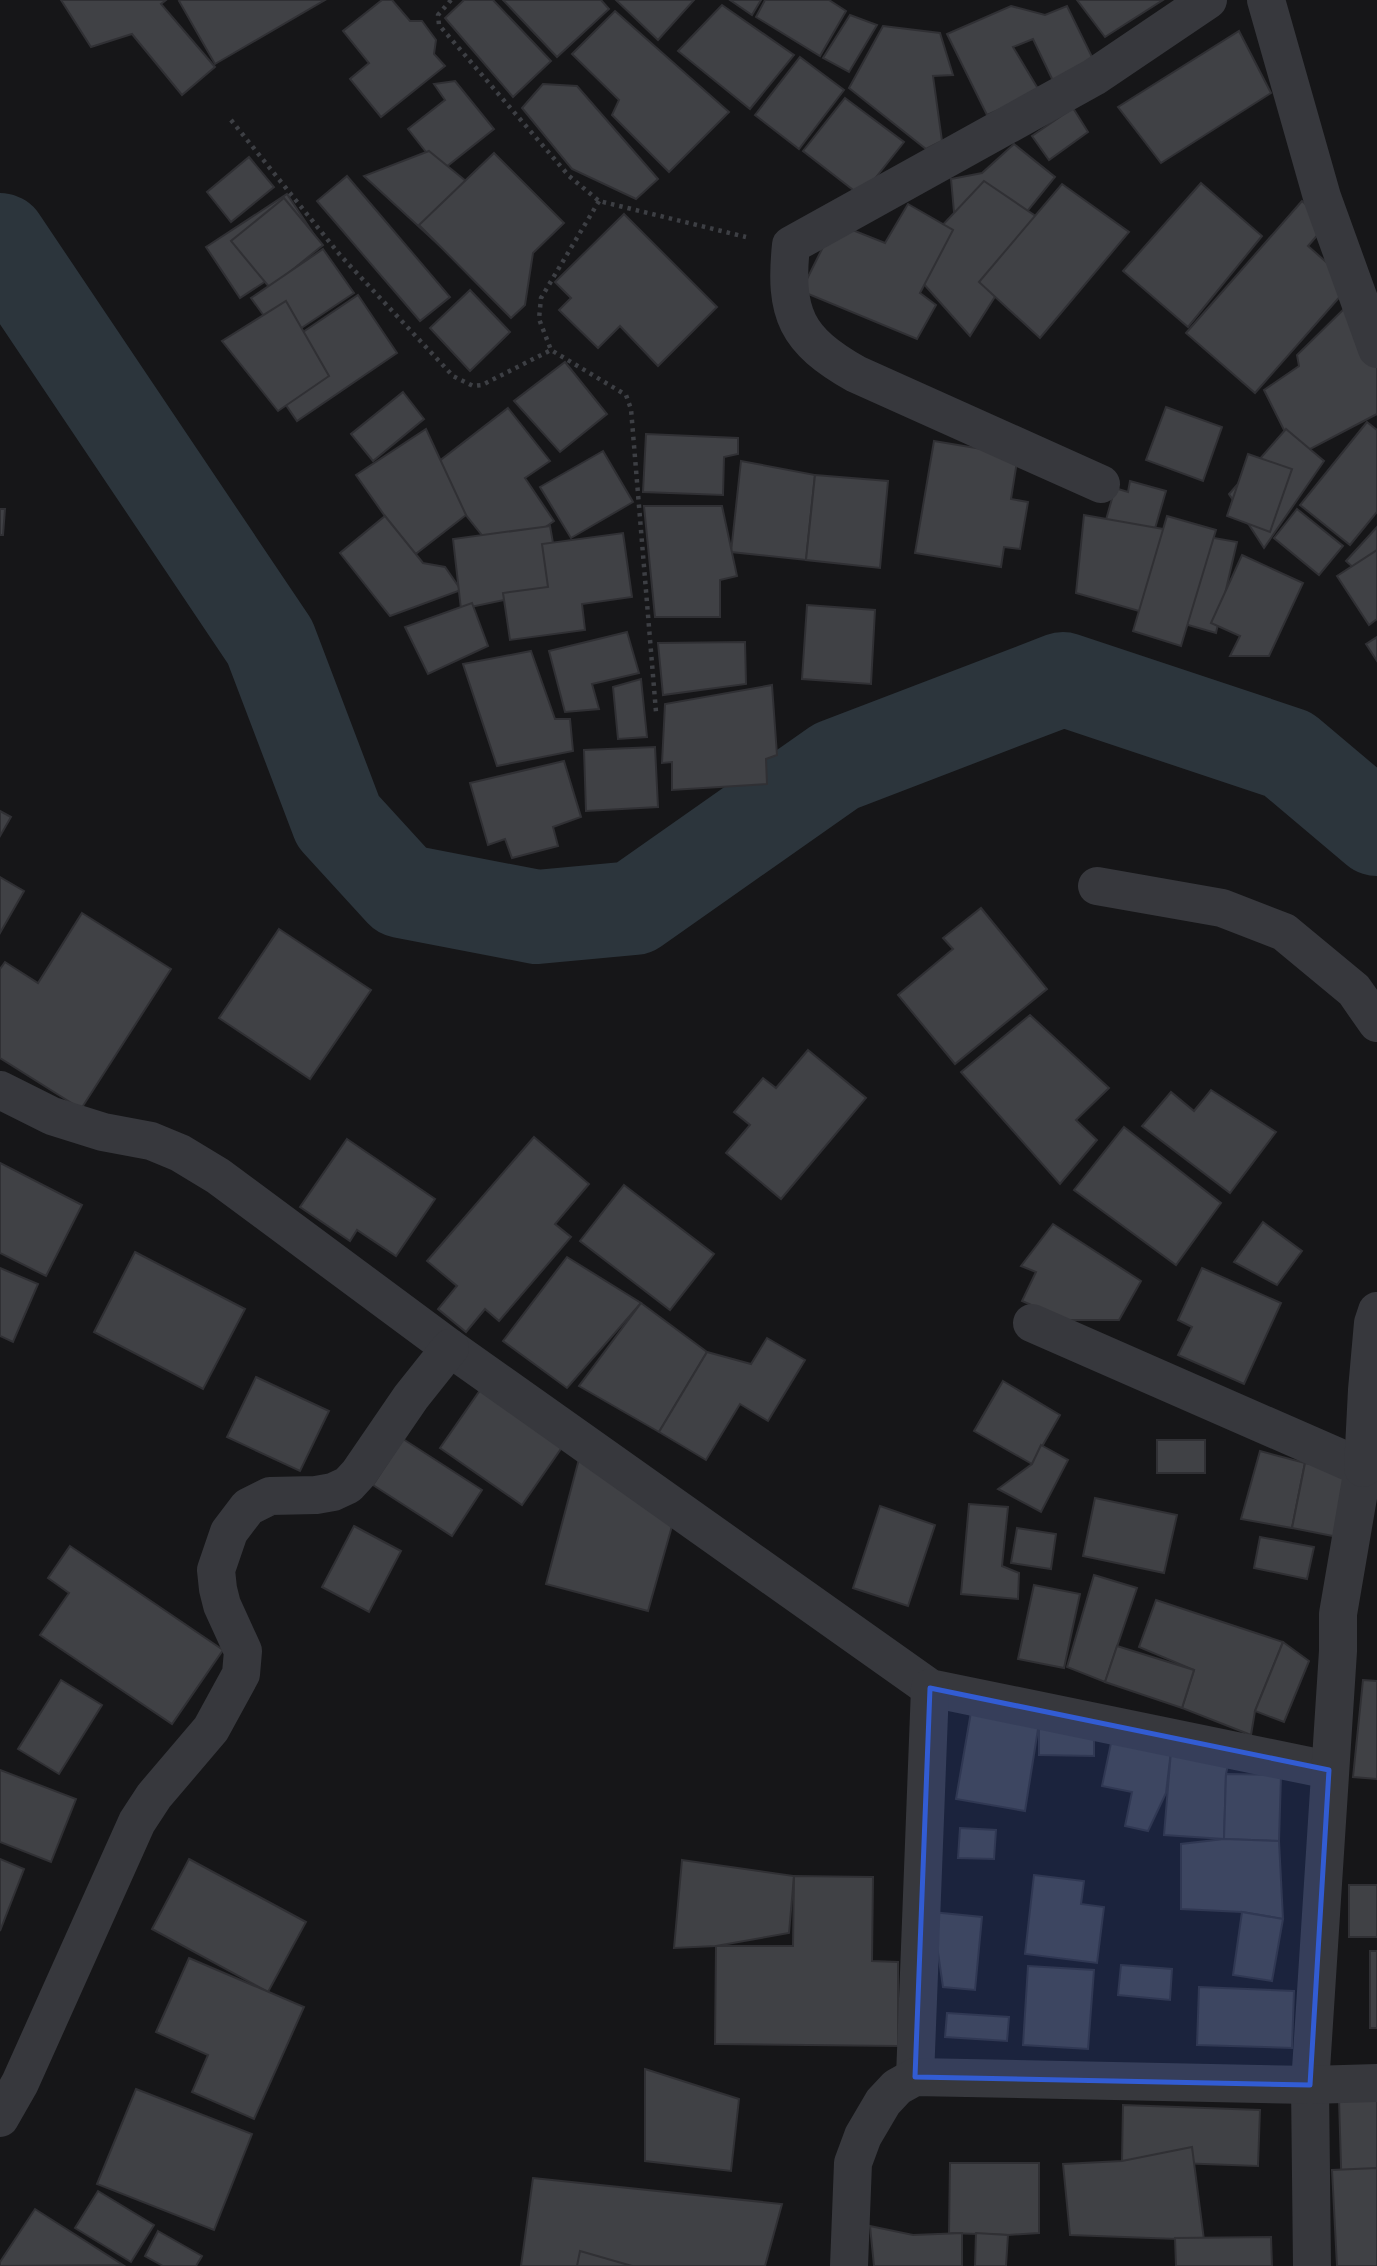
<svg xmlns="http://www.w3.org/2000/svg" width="1377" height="2266" viewBox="0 0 1377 2266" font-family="'Asap Condensed',sans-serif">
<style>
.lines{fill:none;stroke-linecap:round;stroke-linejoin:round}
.river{stroke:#2c353c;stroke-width:94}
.building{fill:#404145;stroke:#303034;stroke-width:2}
.path{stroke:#3d3f44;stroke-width:4.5;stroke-dasharray:3.5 5;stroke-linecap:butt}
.street{stroke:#37383d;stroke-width:38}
.marked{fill:#325cd3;fill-opacity:0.2;stroke:#325cd3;stroke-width:5;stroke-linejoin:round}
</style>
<rect width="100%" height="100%" fill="#161618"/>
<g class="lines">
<polyline class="river" points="0,240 270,642 338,821 402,891 537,917 634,908 836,766 1063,679 1288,754 1377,829"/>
</g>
<g class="building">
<polygon points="61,0 166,0 161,4 215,67 182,95 132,34 91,47"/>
<polygon points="181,0 325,0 215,64 179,1"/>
<polygon points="382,0 392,0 410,21 422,21 436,40 434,54 445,66 381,117 350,79 369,63 343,31"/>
<polygon points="464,0 493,0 551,61 513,97 445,18"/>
<polygon points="503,0 601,0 609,9 557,57"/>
<polygon points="616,0 694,0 658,40"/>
<polygon points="730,0 761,0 752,15"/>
<polygon points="765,0 829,0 846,11 820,56 756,17"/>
<polygon points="1077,0 1163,0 1105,37"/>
<polygon points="722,5 794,55 750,109 678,51"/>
<polygon points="1011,6 1045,15 1067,6 1094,61 1055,85 1033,39 1013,47 1040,92 987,115 947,34"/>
<polygon points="615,11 729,112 669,172 612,115 619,100 572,54"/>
<polygon points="850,15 877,25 849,72 823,58"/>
<polygon points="883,26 940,33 953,75 933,76 942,141 926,149 849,88"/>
<polygon points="1239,31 1271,93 1161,163 1118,107"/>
<polygon points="800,57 844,90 799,149 755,115"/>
<polygon points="455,81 494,129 441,171 408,129 445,100 434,84"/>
<polygon points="543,84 577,86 658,179 636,199 572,169 522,108"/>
<polygon points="845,98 904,142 861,196 803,151"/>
<polygon points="1073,108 1088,132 1049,160 1032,136"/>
<polygon points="1014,144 1055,177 995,251 954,212 951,179 982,173"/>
<polygon points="429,151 515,221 453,258 364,176"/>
<polygon points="494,153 564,223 533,253 525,305 511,318 419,225"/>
<polygon points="249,157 274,187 231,222 207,192"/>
<polygon points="347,176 450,297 420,321 317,201"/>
<polygon points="984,181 1043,221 970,336 906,264"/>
<polygon points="1201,183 1262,236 1188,327 1123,271"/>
<polygon points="1062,184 1129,232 1040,338 979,282"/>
<polygon points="287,194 321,245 240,298 206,247"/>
<polygon points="284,198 323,245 270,288 231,241"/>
<polygon points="1302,201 1328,223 1308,246 1351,284 1255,393 1186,333"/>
<polygon points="908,204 953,230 920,293 936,305 917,339 801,291 835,223 885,243"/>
<polygon points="624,214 717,307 658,366 620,326 598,348 559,310 571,298 555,282"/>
<polygon points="323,249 354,293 282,341 251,298"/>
<polygon points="470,290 510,332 470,371 430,328"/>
<polygon points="358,295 397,353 297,421 257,363"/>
<polygon points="286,301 329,376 278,411 222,341"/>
<polygon points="1352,301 1377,361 1377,414 1297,456 1264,390 1299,366 1297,355"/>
<polygon points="565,362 607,414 560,452 514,401"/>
<polygon points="403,392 424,419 373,461 351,434"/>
<polygon points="1166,407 1222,427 1203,481 1146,460"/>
<polygon points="508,408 550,461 525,478 554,521 501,559 429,469"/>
<polygon points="1367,422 1377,430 1377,512 1350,545 1300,505"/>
<polygon points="426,429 466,515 413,556 356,475"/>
<polygon points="1286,429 1324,461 1264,548 1229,494"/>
<polygon points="646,434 738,438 738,454 724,457 723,495 643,492"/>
<polygon points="934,441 1018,455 1011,499 1028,502 1020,549 1004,547 1001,567 915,553"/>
<polygon points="603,451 633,502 571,538 540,487"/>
<polygon points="1248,454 1292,469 1270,532 1227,516"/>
<polygon points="741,461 815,475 806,560 731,552"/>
<polygon points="815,475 888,481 880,568 806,560"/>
<polygon points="1130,481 1166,491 1134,600 1087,587 1115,488 1128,492"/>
<polygon points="644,506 722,506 737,576 720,580 720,617 655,617"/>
<polygon points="0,509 5,509 3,535 0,535"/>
<polygon points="1297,509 1343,546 1319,575 1274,538"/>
<polygon points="1084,515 1237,542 1216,633 1076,593"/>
<polygon points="385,516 423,563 445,567 461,590 390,616 340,553"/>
<polygon points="1167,516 1216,530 1181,646 1133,631"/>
<polygon points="550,526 561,588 461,609 453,539"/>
<polygon points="1377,527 1377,589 1346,561"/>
<polygon points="623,533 632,597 582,604 585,630 510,640 503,593 548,587 542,544"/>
<polygon points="1377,550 1377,619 1369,625 1337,576"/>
<polygon points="1242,555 1303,583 1269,656 1230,656 1240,636 1211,623"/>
<polygon points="472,603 488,646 428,674 405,627"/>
<polygon points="807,605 875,610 871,684 802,679"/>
<polygon points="627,632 639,673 592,684 599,709 565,712 549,651"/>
<polygon points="1377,637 1377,661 1366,644"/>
<polygon points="745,642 746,684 663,695 658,643"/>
<polygon points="531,651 555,719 570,719 573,751 497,766 463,664"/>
<polygon points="641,679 647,737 618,739 613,687"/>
<polygon points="772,685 777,755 766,759 767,784 672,790 672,762 662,763 665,704"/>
<polygon points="655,747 658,807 586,811 584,750"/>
<polygon points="564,761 581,817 553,827 558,846 512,858 505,839 488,845 470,783"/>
<polygon points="0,811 11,817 0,836"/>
<polygon points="0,877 24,891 0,933"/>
<polygon points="981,908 1047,989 955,1064 898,995 953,949 943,938"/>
<polygon points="82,913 171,969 81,1109 0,1058 0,969 5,962 38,983"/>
<polygon points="279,929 371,990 310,1079 219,1018"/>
<polygon points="1030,1015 1109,1088 1076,1120 1097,1140 1060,1184 961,1072"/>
<polygon points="808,1050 866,1098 781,1199 726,1153 750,1125 734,1112 763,1078 776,1088"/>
<polygon points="1211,1090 1276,1132 1230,1193 1142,1126 1171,1092 1194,1111"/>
<polygon points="1124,1127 1221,1203 1176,1265 1074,1190"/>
<polygon points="534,1137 589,1184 555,1224 571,1237 499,1321 485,1309 466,1332 438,1309 457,1286 427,1261"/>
<polygon points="347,1139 435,1199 396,1256 357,1230 350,1241 300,1207"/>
<polygon points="0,1163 82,1205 46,1276 0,1253"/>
<polygon points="624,1185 714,1254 670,1310 580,1241"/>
<polygon points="1263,1222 1302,1251 1277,1285 1234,1262"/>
<polygon points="1053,1224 1141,1281 1119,1320 1066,1320 1022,1301 1036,1272 1021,1266"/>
<polygon points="135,1252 245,1309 203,1389 94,1332"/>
<polygon points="567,1257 641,1303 567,1388 503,1341"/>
<polygon points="0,1268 38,1284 13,1342 0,1336"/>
<polygon points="1202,1268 1281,1303 1244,1384 1178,1355 1192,1327 1178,1320"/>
<polygon points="641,1303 707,1352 659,1432 579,1386"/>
<polygon points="767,1338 805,1360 768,1421 740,1404 706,1460 659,1432 707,1352 751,1364"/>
<polygon points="256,1377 329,1411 300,1471 227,1437"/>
<polygon points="1003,1381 1060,1415 1032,1464 974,1431"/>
<polygon points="483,1386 565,1443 522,1505 440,1448"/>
<polygon points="403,1439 482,1490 452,1536 373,1485"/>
<rect x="1157" y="1440" width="48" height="33"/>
<polygon points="1041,1445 1068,1460 1041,1512 998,1489 1032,1464"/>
<polygon points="1260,1451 1305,1463 1292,1528 1241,1519"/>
<polygon points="579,1459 674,1519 648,1611 546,1584"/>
<polygon points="1305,1463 1351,1471 1338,1537 1292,1528"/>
<polygon points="1095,1498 1177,1515 1164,1573 1083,1556"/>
<polygon points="969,1504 1008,1507 1002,1566 1019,1573 1018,1599 961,1594"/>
<polygon points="880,1506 935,1525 908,1606 853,1588"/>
<polygon points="354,1526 401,1551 369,1612 322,1587"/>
<polygon points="1017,1528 1056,1534 1051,1569 1011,1563"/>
<polygon points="1260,1537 1314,1547 1307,1579 1254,1568"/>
<polygon points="70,1546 223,1650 172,1724 40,1635 69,1593 48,1578"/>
<polygon points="1094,1575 1137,1588 1105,1682 1067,1667"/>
<polygon points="1034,1585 1080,1594 1064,1668 1018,1659"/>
<polygon points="1156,1600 1283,1642 1255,1711 1251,1735 1182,1708 1194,1670 1139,1647"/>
<polygon points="1283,1642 1309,1661 1284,1722 1255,1711"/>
<polygon points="1117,1646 1194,1670 1182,1708 1105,1682"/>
<polygon points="61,1680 102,1705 59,1774 18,1749"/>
<polygon points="1363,1680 1377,1681 1377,1779 1353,1777"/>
<polygon points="971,1712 1039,1723 1025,1811 956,1799"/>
<polygon points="1039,1723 1094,1725 1094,1756 1039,1755"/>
<polygon points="1111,1743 1171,1751 1166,1793 1148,1831 1125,1826 1132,1792 1102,1786"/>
<polygon points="1171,1751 1230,1756 1226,1774 1224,1839 1164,1835"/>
<polygon points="0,1770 76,1799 51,1862 0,1842"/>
<polygon points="1226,1774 1281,1775 1279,1841 1224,1839"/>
<polygon points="960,1828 996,1830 994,1859 958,1858"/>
<polygon points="1224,1839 1279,1841 1283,1919 1242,1912 1181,1909 1181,1844"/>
<polygon points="0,1859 24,1869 0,1931"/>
<polygon points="189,1859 306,1922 268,1992 152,1929"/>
<polygon points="682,1860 794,1876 789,1933 716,1946 674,1948"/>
<polygon points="1034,1875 1084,1881 1081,1904 1104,1907 1097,1963 1025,1954"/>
<polygon points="794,1876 873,1877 872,1961 898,1962 898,2046 715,2044 716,1946 793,1946"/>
<rect x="1349" y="1885" width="28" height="52"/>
<polygon points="932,1912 982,1917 975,1990 943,1987"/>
<polygon points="1242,1912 1283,1919 1272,1981 1233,1975"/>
<rect x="1370" y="1951" width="7" height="77"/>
<polygon points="189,1958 304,2007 254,2119 192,2092 208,2055 156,2032"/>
<polygon points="1121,1965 1172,1969 1170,2000 1118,1995"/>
<polygon points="1028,1966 1094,1970 1088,2049 1023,2045"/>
<polygon points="1199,1987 1294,1991 1292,2048 1197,2045"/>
<polygon points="947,2013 1009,2017 1007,2041 945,2037"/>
<polygon points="645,2069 739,2099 731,2171 645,2161"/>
<polygon points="136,2089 252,2134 214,2230 97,2184"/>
<polygon points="1377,2098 1377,2266 1344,2266 1339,2099"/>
<polygon points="1123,2105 1260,2110 1258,2166 1122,2161"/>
<polygon points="1192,2147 1204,2240 1070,2235 1063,2164 1122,2161"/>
<polygon points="950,2163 1039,2163 1039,2233 1008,2235 949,2233"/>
<polygon points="1377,2168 1377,2266 1337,2266 1332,2170"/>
<polygon points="533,2178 782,2204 765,2266 521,2266"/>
<polygon points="98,2191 154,2225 131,2262 75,2228"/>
<polygon points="35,2209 123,2265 0,2266 0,2262"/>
<polygon points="870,2226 913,2235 962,2233 962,2266 874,2266"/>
<polygon points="158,2231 202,2256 196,2266 163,2266 145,2256"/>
<polygon points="976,2233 1008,2235 1006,2266 975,2266"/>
<polygon points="1271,2237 1272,2266 1176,2266 1175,2238"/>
<polygon points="580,2251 632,2266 577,2266"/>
</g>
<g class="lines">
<g class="path">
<polyline points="451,0 438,15 439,25 569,176 599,201 746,237"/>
<polyline points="231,120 340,255 453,376 473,386 482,385 551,350"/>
<polyline points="599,201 541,298 539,319 551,350 626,395 631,409 656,712"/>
</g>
<g class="street">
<polyline points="1266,0 1322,197 1377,349"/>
<path d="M 1101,484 L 856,374 C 796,340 784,314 791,245 L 1094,77 L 1208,0"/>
<polyline points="1097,886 1222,908 1284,932 1354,990 1377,1023"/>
<polyline points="0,1090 52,1116 103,1132 151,1141 180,1153 218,1176 450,1348 930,1688 1329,1770"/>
<polyline points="1032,1323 1363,1468 1338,1614 1338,1651 1310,2085 1312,2266"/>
<polyline points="1363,1468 1367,1390 1373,1323 1377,1311"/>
<polyline points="915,2077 930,1688"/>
<polyline points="0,2118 20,2083 137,1822 154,1796 211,1729 241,1674 243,1651 222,1605 218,1589 216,1570 229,1532 248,1507 270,1496 316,1495 333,1492 348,1485 359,1473 411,1397 450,1348"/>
<polyline points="849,2266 853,2163 863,2136 883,2102 897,2087 915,2077 1310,2085 1377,2083"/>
</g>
</g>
<path class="marked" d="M 930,1688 L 1329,1770 L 1310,2085 L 915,2077 Z"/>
</svg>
